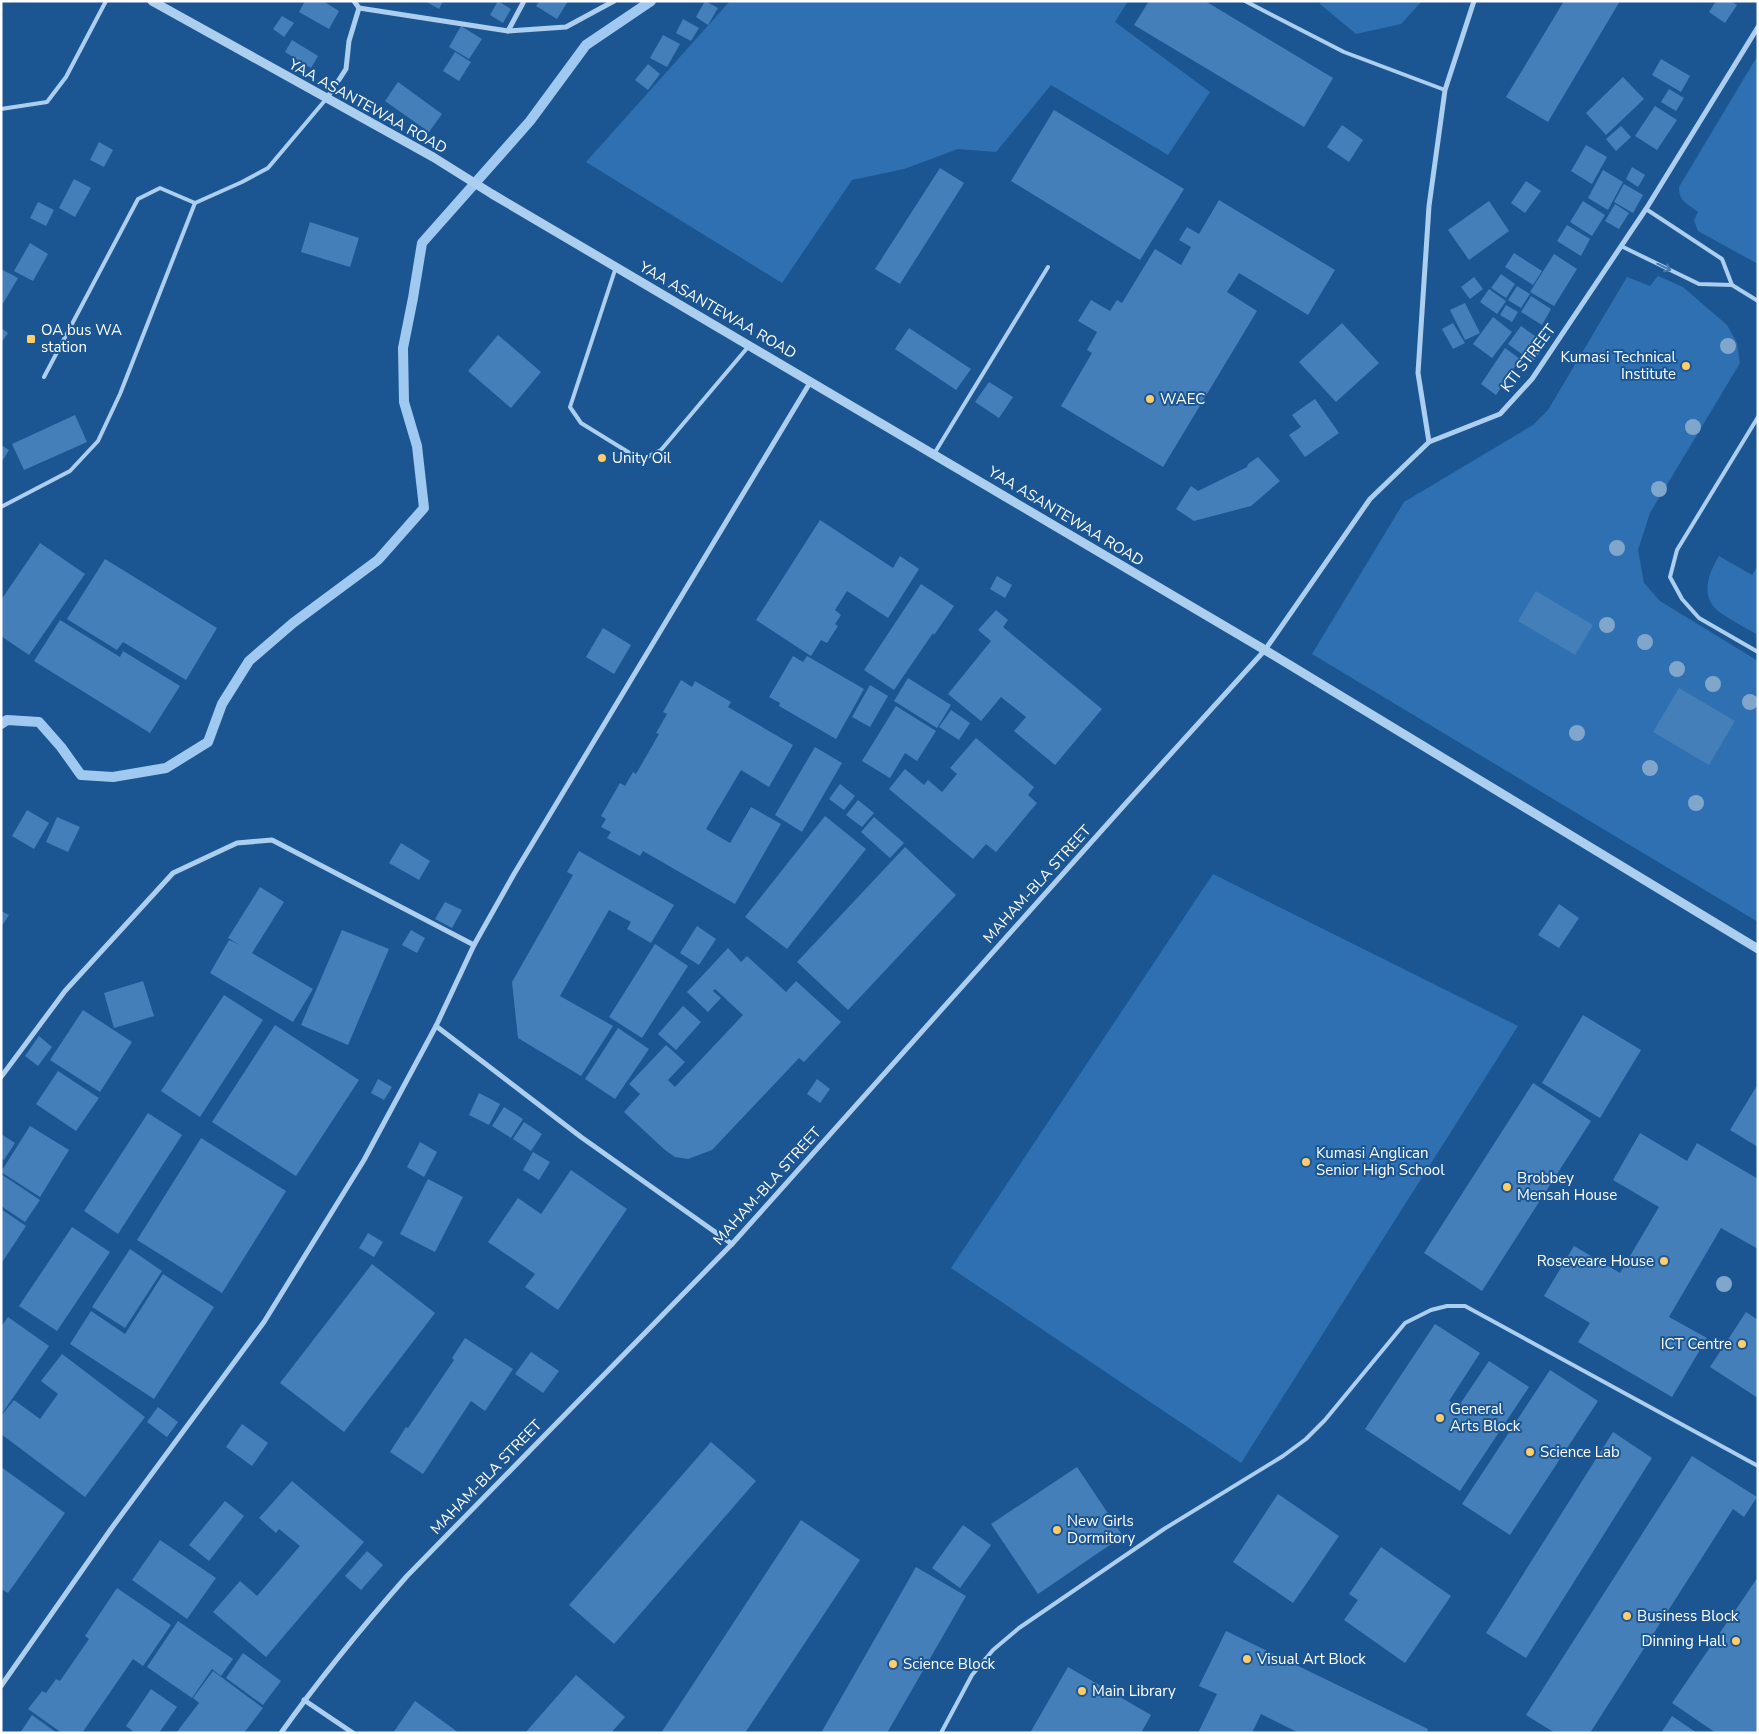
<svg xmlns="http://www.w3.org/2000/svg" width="1759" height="1734" viewBox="0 0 1759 1734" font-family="'Nunito Sans',sans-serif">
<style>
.green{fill:#2e70b1}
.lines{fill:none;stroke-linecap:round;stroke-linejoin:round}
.stream{stroke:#9fc9f1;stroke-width:10}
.building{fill:#447fba}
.service{stroke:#acceef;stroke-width:4}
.minor{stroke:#acceef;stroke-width:5}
.tertiary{stroke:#acceef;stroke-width:9}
.tree{fill:#80a6cc}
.oneway{stroke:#467aaf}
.poi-dot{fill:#ffcc6a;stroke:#1b5693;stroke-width:2}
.labels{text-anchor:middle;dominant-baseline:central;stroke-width:4;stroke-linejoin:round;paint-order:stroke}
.street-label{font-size:15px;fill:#fff;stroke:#1b5693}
.poi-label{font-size:15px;fill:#fff;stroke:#1b5693;text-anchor:start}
</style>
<rect width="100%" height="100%" fill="#1b5693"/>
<g class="green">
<polygon points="730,1 1128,1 1115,22 1210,92 1168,155 1051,85 996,152 958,149 904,169 852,180 782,283 586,162"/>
<polygon points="1321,1 1422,1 1401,24 1356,34 1320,4"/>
<path d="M 1758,55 L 1758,264 L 1698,231 L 1694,220 L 1698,212 C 1687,203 1679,202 1679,187 Z"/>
<polygon points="1658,276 1683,287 1727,325 1737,343 1740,363 1650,513 1638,550 1644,583 1660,601 1758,661 1758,922 1312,654 1404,502 1533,425 1548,410 1627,277 1650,286"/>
<path d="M 1719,556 L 1752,575 L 1758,566 L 1758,635 C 1749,630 1718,613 1714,607 C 1701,591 1710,571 1719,556 Z"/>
<polygon points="1213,874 1518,1026 1241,1463 951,1268"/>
</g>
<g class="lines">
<polyline class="stream" points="1,724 7,720 39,722 61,747 81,775 113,777 166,768 208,742 222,704 249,661 293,623 378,560 424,508 417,446 404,402 403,348 413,298 422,243 530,121 586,45 651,1"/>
</g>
<g class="building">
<polygon points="305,1 323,1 339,11 329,29 299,12"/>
<polygon points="425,1 443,1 439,9"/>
<polygon points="498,1 511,9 503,23 490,15"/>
<polygon points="540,1 568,1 557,19 536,6"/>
<polygon points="705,1 718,8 708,25 696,17"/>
<polygon points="1149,1 1205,1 1333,78 1304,127 1134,25"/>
<polygon points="1564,1 1620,1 1548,122 1506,97"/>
<polygon points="1716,1 1731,1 1737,5 1725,23 1709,12"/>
<polygon points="282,16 294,23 284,37 273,29"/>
<polygon points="683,19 699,28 691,41 676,33"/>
<polygon points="461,26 482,39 469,59 449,47"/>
<polygon points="663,35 680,44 667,67 650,58"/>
<polygon points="292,40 318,56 311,68 285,52"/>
<polygon points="455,52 471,62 459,81 443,71"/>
<polygon points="1661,59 1690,76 1681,92 1652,75"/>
<polygon points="648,64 660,74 648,90 635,80"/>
<polygon points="1623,77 1644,99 1606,135 1586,113"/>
<polygon points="398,82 442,114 429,132 385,101"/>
<polygon points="1669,89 1684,98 1676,111 1661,102"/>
<polygon points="1655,106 1677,120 1657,150 1635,136"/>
<polygon points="1054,110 1184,189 1140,260 1011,181"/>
<polygon points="1342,125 1363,140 1349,162 1327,147"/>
<polygon points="1621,126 1631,137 1616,151 1606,139"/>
<polygon points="99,142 113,150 104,167 90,160"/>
<polygon points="1586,145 1607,157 1592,184 1571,171"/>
<polygon points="1632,167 1645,175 1638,187 1626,179"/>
<polygon points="940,168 964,183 900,284 875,269"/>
<polygon points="1603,170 1623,182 1608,210 1588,198"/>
<polygon points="74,179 91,188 75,217 59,208"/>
<polygon points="1526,181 1541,191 1525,213 1511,203"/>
<polygon points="1624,184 1643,195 1633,213 1614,202"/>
<polygon points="1219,200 1335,270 1308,315 1239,273 1227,292 1257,311 1163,467 1061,406 1092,353 1087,350 1097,332 1078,321 1091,300 1110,311 1117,300 1122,303 1155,249 1181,265 1191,247 1179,240 1187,227 1199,234"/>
<polygon points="1489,201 1509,231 1469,260 1448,230"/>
<polygon points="1583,201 1605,215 1592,236 1570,222"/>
<polygon points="38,202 54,210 46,226 30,218"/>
<polygon points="1615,204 1629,213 1619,229 1605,221"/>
<polygon points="310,222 359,238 350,267 301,252"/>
<polygon points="1567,225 1590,239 1581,256 1557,241"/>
<polygon points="30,243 48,254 33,281 14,271"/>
<polygon points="1514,253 1542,271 1533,285 1505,267"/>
<polygon points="1554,254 1577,269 1554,306 1530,292"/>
<polygon points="1,269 18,278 1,307"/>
<polygon points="1501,274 1515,284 1506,298 1491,288"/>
<polygon points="1474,277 1483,289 1470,299 1461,287"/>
<polygon points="1517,286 1530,294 1521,308 1508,300"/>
<polygon points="1489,289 1506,301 1497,314 1480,302"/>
<polygon points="1531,296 1551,309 1542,325 1521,312"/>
<polygon points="1465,303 1480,333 1465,340 1450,310"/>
<polygon points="1506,305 1518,312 1512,322 1500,315"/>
<polygon points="1493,317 1512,332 1492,358 1473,344"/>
<polygon points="1342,323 1379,363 1336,402 1299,362"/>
<polygon points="1453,323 1465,343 1453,349 1442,329"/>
<polygon points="1521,326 1546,344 1533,362 1508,344"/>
<polygon points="1,328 8,333 1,343"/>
<polygon points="909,328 971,369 956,390 895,349"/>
<polygon points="498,335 541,372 511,408 468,371"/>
<polygon points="1505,348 1520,359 1496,395 1481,384"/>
<polygon points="989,382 1013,397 999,418 975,402"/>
<polygon points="1315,399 1339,433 1305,457 1289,435 1301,427 1292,415"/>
<polygon points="75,415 87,442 24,470 12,444"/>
<polygon points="1,445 9,450 1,463"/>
<polygon points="1258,457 1280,481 1251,506 1194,521 1176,509 1191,486 1198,491 1247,467 1248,464"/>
<polygon points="820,520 893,568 900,556 919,569 888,618 847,591 835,610 841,615 835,624 838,626 827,643 821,640 811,656 756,620"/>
<polygon points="40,543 85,574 29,655 1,636 1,600"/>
<polygon points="105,559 217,628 186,680 123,642 117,650 67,619"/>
<polygon points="997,576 1012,585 1005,598 990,589"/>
<polygon points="921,584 954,606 934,635 933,633 894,690 864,670"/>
<polygon points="1536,591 1593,625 1575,655 1518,621"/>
<polygon points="996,610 1008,620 1003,627 1102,709 1055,765 1014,731 1026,717 1001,697 981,721 948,694 991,641 978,630"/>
<polygon points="60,620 120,657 123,651 180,686 150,733 34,661"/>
<polygon points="603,628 631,645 614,674 586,657"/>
<polygon points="793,656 803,662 807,656 864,689 836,739 779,706 780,703 769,697"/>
<polygon points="908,678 951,705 937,728 894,701"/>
<polygon points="681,680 692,687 695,681 731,702 728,707 793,745 769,787 741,770 706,829 730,843 751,807 781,824 735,904 643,851 640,856 607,838 611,832 601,827 606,819 601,816 620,783 625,786 633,772 636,774 659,734 656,733 667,714 663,712"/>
<polygon points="870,685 888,696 870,727 852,717"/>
<polygon points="1679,688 1735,721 1709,765 1653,732"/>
<polygon points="896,706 936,731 917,761 905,753 890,778 862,761"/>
<polygon points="951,710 970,723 959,740 939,727"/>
<polygon points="976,738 1034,787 1028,795 1037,803 996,852 986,844 973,859 889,789 905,769 924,785 928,780 942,792 957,774 950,768"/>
<polygon points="815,747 842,763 802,832 775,815"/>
<polygon points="840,784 855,796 844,810 829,799"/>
<polygon points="858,800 874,813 862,827 846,815"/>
<polygon points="27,810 49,823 34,849 12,836"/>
<polygon points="825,816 866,849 787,949 745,917"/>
<polygon points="57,817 80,827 68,852 46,842"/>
<polygon points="874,817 904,843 890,858 861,832"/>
<polygon points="401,843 430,861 419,880 389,863"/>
<polygon points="905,847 956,895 848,1010 797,962"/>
<polygon points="579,851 674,905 651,943 627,929 631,922 609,910 560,996 613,1026 581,1076 518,1038 512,982 573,875 567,872"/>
<polygon points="260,887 284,902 252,953 313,989 293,1022 210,973 229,940 240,945 228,938"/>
<polygon points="445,902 462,910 452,928 435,919"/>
<polygon points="1559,904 1579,918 1559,948 1538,935"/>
<polygon points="1,911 9,915 1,927"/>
<polygon points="697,926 716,939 699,965 680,953"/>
<polygon points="342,930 389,949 348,1045 301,1025"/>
<polygon points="411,930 425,938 417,953 402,945"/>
<polygon points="655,944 688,966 642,1038 609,1017"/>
<polygon points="728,948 741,962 747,956 786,992 796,981 841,1022 804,1062 799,1058 712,1150 688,1159 675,1157 665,1150 624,1112 640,1094 629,1084 666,1045 685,1062 668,1080 675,1087 743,1015 715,989 713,991 721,998 708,1012 687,992"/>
<polygon points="143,981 154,1016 114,1028 104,993"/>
<polygon points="224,995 263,1020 200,1117 161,1091"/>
<polygon points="683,1006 701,1022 676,1050 658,1034"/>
<polygon points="83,1010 132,1042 100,1092 50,1060"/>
<polygon points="1583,1015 1641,1050 1600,1118 1542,1083"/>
<polygon points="275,1025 359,1080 296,1176 212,1122"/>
<polygon points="618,1028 649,1049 615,1099 585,1079"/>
<polygon points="39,1036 52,1047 38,1066 25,1056"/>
<polygon points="58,1071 99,1098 76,1131 36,1104"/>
<polygon points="378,1079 392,1087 384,1100 371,1093"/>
<polygon points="817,1079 830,1089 820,1103 807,1094"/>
<polygon points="1533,1083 1591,1121 1482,1291 1424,1253"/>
<polygon points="1758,1084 1758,1147 1730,1130"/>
<polygon points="479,1093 500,1104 489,1125 469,1115"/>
<polygon points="504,1107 523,1119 511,1138 492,1126"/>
<polygon points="148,1113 182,1135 118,1234 84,1211"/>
<polygon points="524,1122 542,1134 531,1151 513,1139"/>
<polygon points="30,1126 69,1150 40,1197 1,1172"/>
<polygon points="1640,1133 1687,1161 1697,1143 1758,1179 1758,1249 1721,1228 1669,1317 1707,1338 1672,1397 1578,1342 1590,1323 1544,1296 1574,1246 1620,1273 1659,1207 1613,1180"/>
<polygon points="1,1134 15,1143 4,1160 1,1158"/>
<polygon points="201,1138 286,1191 222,1293 137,1240"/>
<polygon points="420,1142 437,1152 424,1177 407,1167"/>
<polygon points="533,1152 550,1162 539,1180 523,1170"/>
<polygon points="571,1170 627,1209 558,1310 525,1287 535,1274 488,1242 518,1198 541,1214"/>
<polygon points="1,1174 40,1200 25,1222 1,1206"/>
<polygon points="428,1179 463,1197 435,1252 400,1234"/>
<polygon points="1,1209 26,1226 1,1264"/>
<polygon points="72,1227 110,1252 57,1331 19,1306"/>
<polygon points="368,1233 383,1242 374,1257 359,1248"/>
<polygon points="130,1249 162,1271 125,1328 92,1307"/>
<polygon points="372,1264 435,1313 344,1432 280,1383"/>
<polygon points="163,1274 214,1307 154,1399 70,1344 91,1311 125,1334"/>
<polygon points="1746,1312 1758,1320 1758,1398 1710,1367"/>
<polygon points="8,1317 49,1346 1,1415 1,1327"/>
<polygon points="1435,1324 1480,1353 1449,1401 1458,1407 1489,1361 1529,1387 1460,1491 1365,1429"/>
<polygon points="465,1338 513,1369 485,1411 471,1401 423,1474 390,1452 406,1427 408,1428 454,1360 452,1358"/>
<polygon points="531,1352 559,1371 543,1393 515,1374"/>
<polygon points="62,1354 145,1417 85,1497 1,1434 1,1416 14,1400 40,1419 58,1394 41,1381"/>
<polygon points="1550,1370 1598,1401 1510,1535 1462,1504"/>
<polygon points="158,1407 178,1422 167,1437 147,1422"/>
<polygon points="242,1424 268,1443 252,1466 226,1447"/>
<polygon points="1613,1432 1652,1458 1526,1658 1486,1633"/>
<polygon points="711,1442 756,1481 614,1644 569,1605"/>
<polygon points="1692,1456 1757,1497 1744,1517 1733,1509 1590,1733 1555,1733 1526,1715"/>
<polygon points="1,1467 65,1513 8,1593 1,1589"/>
<polygon points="1077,1467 1123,1536 1038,1594 991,1524"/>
<polygon points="292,1481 364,1542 266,1657 213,1612 240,1581 257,1596 300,1546 279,1529 276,1533 259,1518"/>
<polygon points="1278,1494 1339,1536 1293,1603 1233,1562"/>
<polygon points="225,1501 244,1516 209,1561 189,1545"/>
<polygon points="801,1520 860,1560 745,1733 661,1733"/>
<polygon points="963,1525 991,1545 960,1588 932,1568"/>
<polygon points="160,1540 216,1578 187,1619 132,1580"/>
<polygon points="1381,1547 1451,1596 1405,1663 1344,1620 1358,1600 1349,1594"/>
<polygon points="367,1551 383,1565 361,1590 345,1576"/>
<polygon points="916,1567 966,1596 887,1733 821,1733"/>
<polygon points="1758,1577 1758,1733 1716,1733 1672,1703"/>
<polygon points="117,1588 171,1625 143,1666 133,1659 82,1733 62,1733 28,1709 42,1691 46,1693 56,1679 60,1681 89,1639 85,1636"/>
<polygon points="178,1621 233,1659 221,1676 212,1669 192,1698 147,1667"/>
<polygon points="1226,1631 1428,1729 1427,1733 1299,1733 1261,1714 1252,1733 1198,1733 1217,1694 1199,1686"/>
<polygon points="243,1653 281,1681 263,1705 226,1678"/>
<polygon points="1068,1667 1151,1715 1141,1733 1030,1733"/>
<polygon points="213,1671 263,1708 244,1733 176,1733 199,1703 193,1698"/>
<polygon points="576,1675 625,1717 611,1733 525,1733"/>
<polygon points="151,1689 177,1707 159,1733 135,1733 126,1726"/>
<polygon points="415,1701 459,1733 393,1733"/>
<polygon points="32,1715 57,1733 20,1733"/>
<polygon points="1672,1716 1697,1733 1661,1733"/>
</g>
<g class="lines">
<g class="service">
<polyline points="1245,1 1344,52 1445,90"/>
<polyline points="1,109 47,102 66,77 106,1"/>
<polyline points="1646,209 1722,259 1732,285"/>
<polyline points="1621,246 1699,284 1732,285 1758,301"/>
<polyline points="616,267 570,407 581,423 641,460 661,450 748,347"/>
<polyline points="44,377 138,199 160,188 195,203"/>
<polyline points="1758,417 1677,550 1670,577 1682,599 1699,618 1758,652"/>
<polyline points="934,454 1048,267"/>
<polyline points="1,507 70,471 98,441 120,394 195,203 242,182 268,168 327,98"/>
<polyline points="941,1733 972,1675 993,1650 1019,1628 1164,1529 1283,1456 1306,1439 1325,1420 1405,1323 1431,1310 1447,1306 1465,1306 1758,1466"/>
</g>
<g class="minor">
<polyline points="359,8 508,31 566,27 614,1"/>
<polyline points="508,31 524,1"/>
<polyline points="327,98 346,69 349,41 359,8 354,1"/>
<polyline points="1429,442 1418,373 1429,206 1445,90 1474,1"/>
<polyline points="436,1026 581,1137 732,1244"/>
<polyline points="1,1077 65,991 173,873 237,843 272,840 474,945"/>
<polyline points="1,1686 111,1529 264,1322 364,1160 436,1026 474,945 514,874 811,381"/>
<polyline points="304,1700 353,1733"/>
<path d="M 281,1733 C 320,1678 363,1626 407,1576 L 732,1244 L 1128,801 L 1265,650 L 1370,499 L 1429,442 L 1500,414 L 1532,379 L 1646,209 L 1758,27"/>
</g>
<polyline class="tertiary" points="152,1 433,157 492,194 1265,650 1758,949"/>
</g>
<g class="tree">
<circle cx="1728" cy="346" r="8"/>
<circle cx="1693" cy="427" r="8"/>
<circle cx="1659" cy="489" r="8"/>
<circle cx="1617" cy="548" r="8"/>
<circle cx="1607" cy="625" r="8"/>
<circle cx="1645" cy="642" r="8"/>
<circle cx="1677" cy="669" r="8"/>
<circle cx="1713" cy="684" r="8"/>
<circle cx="1750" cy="702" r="8"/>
<circle cx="1577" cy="733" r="8"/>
<circle cx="1650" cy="768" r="8"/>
<circle cx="1696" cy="803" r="8"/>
<circle cx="1724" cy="1284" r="8"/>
</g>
<defs><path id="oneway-shaft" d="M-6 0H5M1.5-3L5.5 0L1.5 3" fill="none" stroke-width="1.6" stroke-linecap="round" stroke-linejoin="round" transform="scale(1.25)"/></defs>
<use class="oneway" href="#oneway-shaft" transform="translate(1664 267) rotate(26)"/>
<g class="poi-dot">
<rect x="26" y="334" width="10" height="10" rx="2.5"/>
<circle cx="1686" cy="366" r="5"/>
<circle cx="1150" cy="399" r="5"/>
<circle cx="602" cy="458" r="5"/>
<circle cx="1306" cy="1162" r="5"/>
<circle cx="1507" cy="1187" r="5"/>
<circle cx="1664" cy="1261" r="5"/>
<circle cx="1742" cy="1344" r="5"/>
<circle cx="1440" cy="1418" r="5"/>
<circle cx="1530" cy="1452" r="5"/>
<circle cx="1057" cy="1530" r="5"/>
<circle cx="1627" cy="1616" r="5"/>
<circle cx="1736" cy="1641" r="5"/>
<circle cx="1247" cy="1659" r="5"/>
<circle cx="893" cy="1664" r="5"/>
<circle cx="1082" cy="1691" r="5"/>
</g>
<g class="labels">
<g class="street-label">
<text transform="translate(368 106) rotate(29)">YAA ASANTEWAA ROAD</text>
<text transform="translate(718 310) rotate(30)">YAA ASANTEWAA ROAD</text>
<text transform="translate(1528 358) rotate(-53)">KTI STREET</text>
<text transform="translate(1066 516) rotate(31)">YAA ASANTEWAA ROAD</text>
<text transform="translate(1037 884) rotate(-48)">MAHAM-BLA STREET</text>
<text transform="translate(767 1186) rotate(-48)">MAHAM-BLA STREET</text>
<text transform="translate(486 1477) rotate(-46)">MAHAM-BLA STREET</text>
</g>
<g class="poi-label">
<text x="41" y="330">OA bus WA<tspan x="41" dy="17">station</tspan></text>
<text x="1676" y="357" text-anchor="end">Kumasi Technical<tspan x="1676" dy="17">Institute</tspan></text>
<text x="1160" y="399">WAEC</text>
<text x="612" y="458">Unity Oil</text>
<text x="1316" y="1153">Kumasi Anglican<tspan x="1316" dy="17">Senior High School</tspan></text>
<text x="1517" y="1178">Brobbey<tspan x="1517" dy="17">Mensah House</tspan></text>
<text x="1654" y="1261" text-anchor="end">Roseveare House</text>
<text x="1732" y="1344" text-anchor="end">ICT Centre</text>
<text x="1450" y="1409">General<tspan x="1450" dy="17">Arts Block</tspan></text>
<text x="1540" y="1452">Science Lab</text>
<text x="1067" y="1521">New Girls<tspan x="1067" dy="17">Dormitory</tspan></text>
<text x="1637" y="1616">Business Block</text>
<text x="1726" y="1641" text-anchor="end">Dinning Hall</text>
<text x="1257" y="1659">Visual Art Block</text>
<text x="903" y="1664">Science Block</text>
<text x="1092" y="1691">Main Library</text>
</g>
</g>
<rect width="1759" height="1734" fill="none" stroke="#ffffff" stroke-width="5"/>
</svg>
